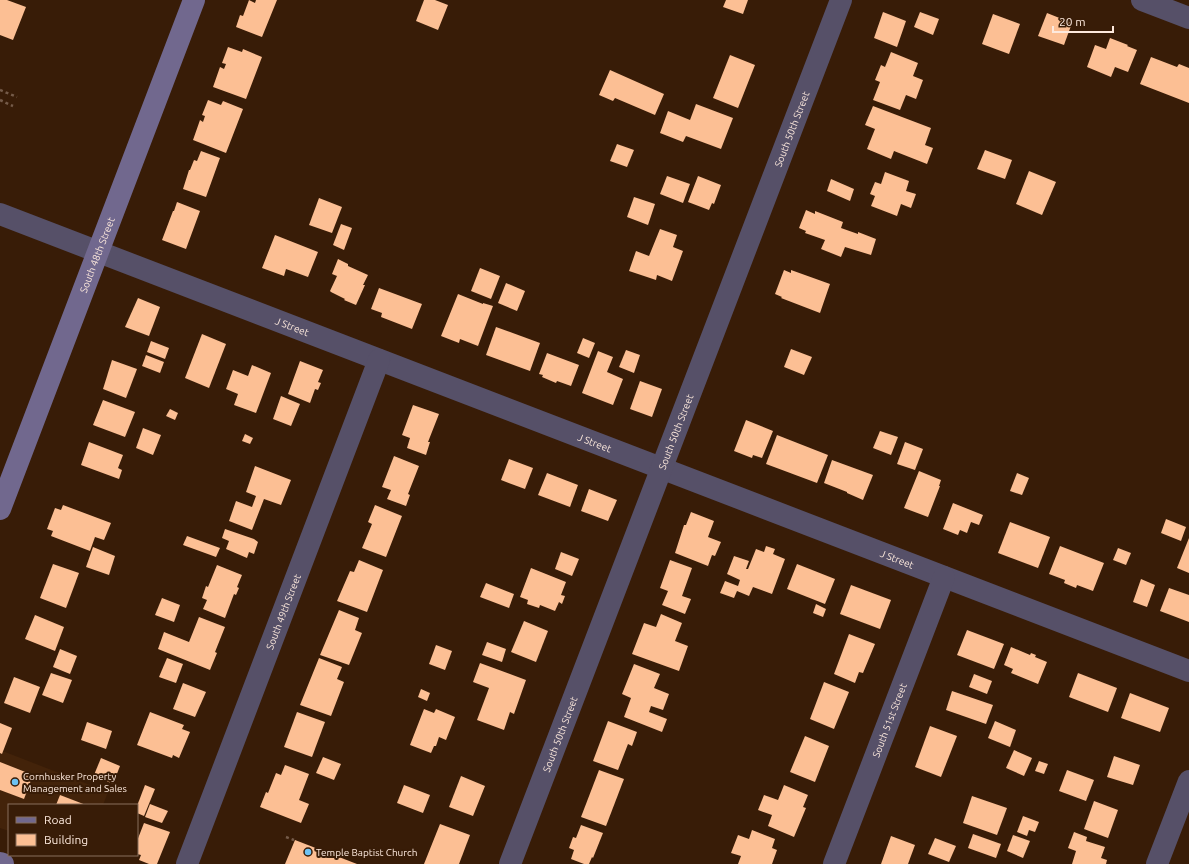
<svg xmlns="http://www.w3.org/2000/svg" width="1189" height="864" viewBox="0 0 1189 864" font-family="Ubuntu,sans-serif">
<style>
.built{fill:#43230a}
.building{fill:#fcbf94}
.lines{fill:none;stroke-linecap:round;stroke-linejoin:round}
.path{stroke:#755b49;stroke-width:2.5;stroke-dasharray:3 3;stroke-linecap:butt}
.minor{stroke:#565068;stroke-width:22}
.secondary{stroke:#71688e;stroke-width:22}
.poi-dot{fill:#6dc2f3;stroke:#381c07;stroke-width:1.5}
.labels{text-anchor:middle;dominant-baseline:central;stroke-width:4;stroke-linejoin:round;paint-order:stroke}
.street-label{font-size:10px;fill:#fde9dd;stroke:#381c07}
.poi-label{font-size:10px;fill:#fde9dd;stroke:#381c07;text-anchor:start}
</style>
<rect width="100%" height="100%" fill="#381c07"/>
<polygon class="built" points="0,750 108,792 103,805 9,805 9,831 0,828"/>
<g class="building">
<polygon points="0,0 7,0 26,7 13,40 0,35"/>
<polygon points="249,0 255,3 256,0 277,0 262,37 236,27 240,15 243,16"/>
<polygon points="424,0 435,0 448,5 438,30 416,21"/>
<polygon points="726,0 748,0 743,14 723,7"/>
<polygon points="883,12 906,21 897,47 874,38"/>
<polygon points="920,12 939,19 933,35 914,27"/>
<polygon points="1047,13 1072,23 1064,45 1038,36"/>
<polygon points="993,14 1020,24 1009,54 982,44"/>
<polygon points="1110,38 1128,45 1127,46 1137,50 1128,72 1115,67 1111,77 1087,67 1095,45 1106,49"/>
<polygon points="228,47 242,52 243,49 262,57 246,99 213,87 220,67 224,69 226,64 222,63"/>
<polygon points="891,52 918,63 913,76 923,80 916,99 906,95 900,110 873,100 880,82 875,80 881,65 885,67"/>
<polygon points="730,55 755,65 738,108 713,98"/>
<polygon points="1151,57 1177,67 1179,64 1189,68 1189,103 1140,84"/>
<polygon points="610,70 664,94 655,115 615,98 613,101 599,95"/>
<polygon points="208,100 221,105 223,101 243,109 226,153 193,140 200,120 203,122 205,116 202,115"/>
<polygon points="696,104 733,118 721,149 686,136 683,142 660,133 668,111 690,120"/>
<polygon points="873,106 931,128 925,145 933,148 927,164 894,151 891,159 867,149 875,129 865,125"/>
<polygon points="617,144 634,150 627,167 610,161"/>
<polygon points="985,150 1012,160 1005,179 977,169"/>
<polygon points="201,151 220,158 206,197 183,189 189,170 190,170 194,160 197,161"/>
<polygon points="1029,171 1056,182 1042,215 1016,204"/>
<polygon points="885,172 909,181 906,191 916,194 911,208 901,204 897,216 871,206 875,196 870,194 875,182 881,184"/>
<polygon points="667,176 690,184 683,203 660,194"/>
<polygon points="698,176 721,185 714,204 712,203 709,210 688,202"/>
<polygon points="831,179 854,189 850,201 827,191"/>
<polygon points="634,197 655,204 648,225 627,217"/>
<polygon points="319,198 342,207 332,233 309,225"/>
<polygon points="177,202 200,211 186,249 162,240 173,211 174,211"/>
<polygon points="806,210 815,214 815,211 843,222 841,228 858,234 858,232 876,239 871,255 845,247 841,257 821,249 825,240 805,233 806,231 799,228"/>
<polygon points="341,224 352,228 344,250 333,245"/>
<polygon points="660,229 677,235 673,247 683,251 672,281 657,275 656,280 629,271 636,251 649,256"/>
<polygon points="275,235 318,252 308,277 286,269 284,276 262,268"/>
<polygon points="338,259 348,264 348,266 368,275 363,285 365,285 356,305 344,300 345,299 331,292 330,291 337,276 332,274"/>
<polygon points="480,268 500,276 491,299 471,291"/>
<polygon points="784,270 791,273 791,270 830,284 820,313 781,298 782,297 775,294"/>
<polygon points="506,283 525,291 517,311 498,303"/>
<polygon points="379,288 422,304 412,329 381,317 382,313 371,309"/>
<polygon points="458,294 483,304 483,303 493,306 478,346 460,339 459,343 441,336"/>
<polygon points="138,298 160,307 149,336 125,327"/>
<polygon points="496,327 540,343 530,371 486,355"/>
<polygon points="202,334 226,344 209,388 185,378"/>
<polygon points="583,338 595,343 589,358 577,353"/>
<polygon points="151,341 169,348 165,359 147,352"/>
<polygon points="791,349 812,357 804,375 784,367"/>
<polygon points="626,350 640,355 634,373 619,367"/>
<polygon points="598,351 613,357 607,372 623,379 613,405 582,393"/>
<polygon points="547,353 579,365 571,386 557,381 556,383 542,377 543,375 539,374"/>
<polygon points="146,355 164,362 160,373 142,366"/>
<polygon points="112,360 137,369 126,398 103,389"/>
<polygon points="300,361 323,370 318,382 321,383 318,390 315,389 310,403 288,394"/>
<polygon points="252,365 271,373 256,413 234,405 238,394 226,389 233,370 248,376"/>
<polygon points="640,381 662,389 652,417 630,409"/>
<polygon points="281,396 300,404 291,426 273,419"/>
<polygon points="103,400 135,412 125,437 93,425"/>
<polygon points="413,405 439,414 428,442 430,442 426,455 407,448 410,438 402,435"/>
<polygon points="170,409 178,413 175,420 166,416"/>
<polygon points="746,420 773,431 762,458 753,455 752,458 734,451"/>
<polygon points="143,428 161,435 153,455 136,448"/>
<polygon points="880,431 898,437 891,455 873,448"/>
<polygon points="245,434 253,438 250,444 242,441"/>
<polygon points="777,435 828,455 817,483 766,464"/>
<polygon points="89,442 123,455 118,468 122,470 119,479 81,465"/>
<polygon points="905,442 923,449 915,470 897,464"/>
<polygon points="394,456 419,466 408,494 410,495 406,506 387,499 391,490 382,487"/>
<polygon points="509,459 533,468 525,489 501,480"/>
<polygon points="832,460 873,475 863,500 847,493 847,492 824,483"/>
<polygon points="255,466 291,480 281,505 264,499 252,530 229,521 236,501 252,507 256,496 246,492"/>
<polygon points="919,471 941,480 939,486 940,486 928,517 904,508"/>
<polygon points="547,473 578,485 570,507 538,495"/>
<polygon points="1017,473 1029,478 1022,495 1010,491"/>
<polygon points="589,489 617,500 608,521 581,511"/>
<polygon points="953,503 983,515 979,525 971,522 967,533 960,530 958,535 943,529"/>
<polygon points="63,505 111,523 104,540 95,537 90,551 51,536 53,531 47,529 55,508 61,510"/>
<polygon points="375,505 402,516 386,557 362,548 372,524 368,522"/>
<polygon points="691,512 714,521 708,537 721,542 715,556 712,555 708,566 675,553 684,525 686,525"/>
<polygon points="1166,519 1186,527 1181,541 1161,533"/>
<polygon points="1010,522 1050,537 1038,568 998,553"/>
<polygon points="225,529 254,539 258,542 254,554 249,552 247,558 226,549 229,541 222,538"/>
<polygon points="187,536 220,548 216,557 183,545"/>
<polygon points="1189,538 1189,573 1177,568"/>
<polygon points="766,546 775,549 773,554 785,559 772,594 753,587 749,596 737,591 734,598 720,593 725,581 738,586 740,580 727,574 734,556 749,561 746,569 748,569 756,549 764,552"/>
<polygon points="1060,546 1104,563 1093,591 1077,585 1076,588 1064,583 1065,580 1049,574"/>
<polygon points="93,547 115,556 109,575 86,567"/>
<polygon points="1118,548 1131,553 1126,565 1113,560"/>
<polygon points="561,552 579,559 572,576 555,569"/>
<polygon points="359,560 383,570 367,612 337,601 350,571 354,572"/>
<polygon points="670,560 692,568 682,596 691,599 685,614 662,605 668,591 660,588"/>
<polygon points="53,564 79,573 66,608 40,598"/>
<polygon points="797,564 835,579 825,604 787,589"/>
<polygon points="217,565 242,575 237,587 239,588 236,595 234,594 225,618 203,609 207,600 202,598 206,586 208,587"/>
<polygon points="531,568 566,582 561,595 565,596 562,604 559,602 555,611 540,605 539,608 527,604 528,600 520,597"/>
<polygon points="1141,579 1155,585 1147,607 1133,602"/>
<polygon points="486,583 514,594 509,608 480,597"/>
<polygon points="851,585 891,600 880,629 840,614"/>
<polygon points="1169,588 1189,595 1189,622 1160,611"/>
<polygon points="162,598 180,605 174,622 155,615"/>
<polygon points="816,604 826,609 823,617 813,613"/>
<polygon points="339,610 359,618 355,630 362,633 349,665 320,655"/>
<polygon points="661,614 682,623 675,641 688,646 679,671 632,654 644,623 656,627"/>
<polygon points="35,615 64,627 55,651 25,639"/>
<polygon points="199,617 225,627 215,652 217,653 210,670 158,649 164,632 189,642"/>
<polygon points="524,621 548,631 536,662 511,652"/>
<polygon points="967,630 1004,644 994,669 957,655"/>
<polygon points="849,634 875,644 863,673 859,672 855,683 834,674"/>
<polygon points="487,642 506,649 502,662 482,655"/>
<polygon points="436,645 452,651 445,670 429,664"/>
<polygon points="1011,647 1030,655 1031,653 1036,655 1035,657 1047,662 1038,684 1011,673 1013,669 1004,665"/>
<polygon points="60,649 77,656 70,674 53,667"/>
<polygon points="167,658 183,664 176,683 159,677"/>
<polygon points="319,658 342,667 337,679 344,682 331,716 300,705"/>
<polygon points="480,663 526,680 514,714 510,712 504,730 477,720 489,688 473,682"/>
<polygon points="634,664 660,674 654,688 669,694 663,710 651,706 649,712 667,719 662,732 624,717 631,698 622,694"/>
<polygon points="51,673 72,680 63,703 42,695"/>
<polygon points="1078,673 1117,688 1108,712 1069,697"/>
<polygon points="974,674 992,681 987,694 969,687"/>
<polygon points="14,677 40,687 30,713 4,703"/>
<polygon points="824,682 849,692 834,729 810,719"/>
<polygon points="183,683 206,692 195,717 173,709"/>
<polygon points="421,689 430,693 427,701 418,697"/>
<polygon points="952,691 993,705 986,724 946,710"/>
<polygon points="1130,693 1169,708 1160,732 1121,718"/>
<polygon points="424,709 434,713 436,709 455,717 446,740 439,737 436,746 434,746 431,753 410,745"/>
<polygon points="150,712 184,725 182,729 190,732 179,758 173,755 172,758 137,745"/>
<polygon points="297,712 325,722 312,757 284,747"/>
<polygon points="608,721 637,732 632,746 628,744 618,770 593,761"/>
<polygon points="995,721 1016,730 1010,747 988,738"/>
<polygon points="87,722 112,731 106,749 81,740"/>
<polygon points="0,723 12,728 2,754 0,753"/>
<polygon points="930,726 957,736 941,777 915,767"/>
<polygon points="805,736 829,746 815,782 790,772"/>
<polygon points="1014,750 1032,758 1024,776 1006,768"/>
<polygon points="1114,756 1140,765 1133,785 1107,777"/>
<polygon points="323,757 341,764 334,780 316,773"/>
<polygon points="101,758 120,766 113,784 94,775"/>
<polygon points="1039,761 1048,764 1044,774 1035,771"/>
<polygon points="0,762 33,775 24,799 0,790"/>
<polygon points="285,765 309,774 299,800 309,804 301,823 260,807 266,792 268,793 276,773 281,775"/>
<polygon points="599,770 624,779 606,826 581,817"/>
<polygon points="1067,770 1094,780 1086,801 1059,791"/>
<polygon points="461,776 485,786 473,816 449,807"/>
<polygon points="145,785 155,789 144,816 137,813 137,806"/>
<polygon points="404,785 430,795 423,813 397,803"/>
<polygon points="784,785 808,795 803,807 806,808 794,837 768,826 772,815 758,810 764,795 778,800"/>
<polygon points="60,795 86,805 56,805"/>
<polygon points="972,796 1007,808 997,835 963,823"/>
<polygon points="1094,801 1118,810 1108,838 1084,829"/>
<polygon points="150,804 168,811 162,823 145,817"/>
<polygon points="1023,816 1039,822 1035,832 1029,830 1027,836 1017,832"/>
<polygon points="144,823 170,832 157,864 149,864 139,860 141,855 137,854 137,841"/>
<polygon points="440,824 470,835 459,864 424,864"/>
<polygon points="581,825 603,833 593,858 592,857 589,864 584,864 571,859 574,850 569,848 573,837 576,838"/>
<polygon points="752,830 775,839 772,848 777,850 772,864 738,864 741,856 731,853 738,835 749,839"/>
<polygon points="1074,832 1087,837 1086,841 1105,847 1101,858 1107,860 1106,864 1072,864 1076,851 1068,848"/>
<polygon points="973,834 1001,844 996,858 968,848"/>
<polygon points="1013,835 1030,841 1023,858 1007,851"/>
<polygon points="891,836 915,845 908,864 881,864"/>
<polygon points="935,838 956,846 949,862 928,854"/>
<polygon points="295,840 357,864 285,864"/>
</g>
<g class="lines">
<g class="path">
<polyline points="0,90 17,97"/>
<polyline points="0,100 13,106"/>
<polyline points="286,837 294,840"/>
</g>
<g class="minor">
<polyline points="1142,0 1189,18"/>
<path id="s1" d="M 0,214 L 1189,671"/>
<path id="s2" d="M 187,864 L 379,360"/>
<path id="s3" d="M 510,864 L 841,0"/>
<path id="s4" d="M 834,864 L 944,577"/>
<polyline points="1157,864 1189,781"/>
</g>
<g class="secondary">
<path id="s5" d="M 0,509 L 194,0"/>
<polyline points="0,863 3,864"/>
</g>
</g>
<g class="poi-dot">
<circle cx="15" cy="782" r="4"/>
<circle cx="308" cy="852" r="4"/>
</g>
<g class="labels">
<g class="street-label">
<text stroke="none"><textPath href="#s3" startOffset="787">South 50th Street</textPath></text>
<text stroke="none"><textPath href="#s5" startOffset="272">South 48th Street</textPath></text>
<text stroke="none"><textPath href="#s1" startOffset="313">J Street</textPath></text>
<text stroke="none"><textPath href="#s3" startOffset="463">South 50th Street</textPath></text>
<text stroke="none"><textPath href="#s1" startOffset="637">J Street</textPath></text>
<text stroke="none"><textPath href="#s1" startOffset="961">J Street</textPath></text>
<text stroke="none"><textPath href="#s2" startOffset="270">South 49th Street</textPath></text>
<text stroke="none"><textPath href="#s4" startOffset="154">South 51st Street</textPath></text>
<text stroke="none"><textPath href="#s3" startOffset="139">South 50th Street</textPath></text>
</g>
<g class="poi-label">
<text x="23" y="776">Cornhusker Property<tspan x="23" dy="12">Management and Sales</tspan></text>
<text x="316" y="852">Temple Baptist Church</text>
</g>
</g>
<rect x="8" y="804" width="130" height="52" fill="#381c07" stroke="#876e5d"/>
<rect x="16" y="817" width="20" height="6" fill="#71688e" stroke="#876e5d"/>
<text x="44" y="824" font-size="12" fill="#fde9dd">Road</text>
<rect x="16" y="834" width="20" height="12" fill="#fcbf94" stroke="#876e5d"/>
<text x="44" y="844" font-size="12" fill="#fde9dd">Building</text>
<path d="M1053 26v6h60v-6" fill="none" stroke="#fde9dd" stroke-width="2"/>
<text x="1059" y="26" font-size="12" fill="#fde9dd" stroke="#381c07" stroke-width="3" paint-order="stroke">20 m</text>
</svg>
